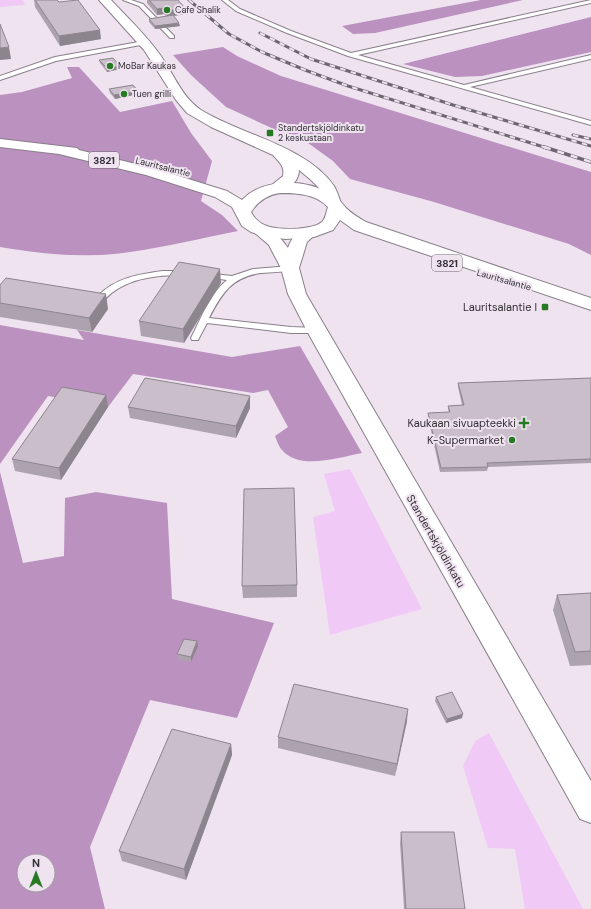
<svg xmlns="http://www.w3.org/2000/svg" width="591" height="909" viewBox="0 0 591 909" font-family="'DM Sans',sans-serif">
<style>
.green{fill:#f1c9f7}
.forest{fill:#ba91bf;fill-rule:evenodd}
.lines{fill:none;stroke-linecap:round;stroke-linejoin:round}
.service-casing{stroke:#897f8b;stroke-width:2}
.tertiary-casing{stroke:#897f8b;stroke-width:2}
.primary-casing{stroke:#897f8b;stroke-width:2}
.service{fill:#fff;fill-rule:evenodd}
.tertiary{fill:#fff;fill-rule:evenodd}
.primary{fill:#fff;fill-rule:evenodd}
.rail-far1-casing{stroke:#6d666e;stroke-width:3}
.rail-casing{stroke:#6d666e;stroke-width:3.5}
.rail-far1{stroke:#efe3f0;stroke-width:2;stroke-dasharray:5.5;stroke-linecap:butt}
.rail{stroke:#efe3f0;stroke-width:2.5;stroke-dasharray:7;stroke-linecap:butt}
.wall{fill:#ada3ae}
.shaded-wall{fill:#8d858d}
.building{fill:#c9beca;stroke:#8d858d}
.poi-dot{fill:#287924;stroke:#efe3f0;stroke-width:1.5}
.labels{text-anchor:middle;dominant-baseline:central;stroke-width:4;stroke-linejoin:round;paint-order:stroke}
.far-poi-label{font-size:9px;fill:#322e33;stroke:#efe3f0;text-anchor:start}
.far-street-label{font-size:9px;fill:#322e33;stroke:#efe3f0}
.shield{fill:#efe3f0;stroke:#6b646c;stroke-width:1}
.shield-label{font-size:10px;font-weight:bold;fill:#322e33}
.poi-label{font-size:11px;fill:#322e33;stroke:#efe3f0;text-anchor:end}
.street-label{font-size:11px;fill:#322e33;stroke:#efe3f0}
</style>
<rect width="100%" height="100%" fill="#efe3f0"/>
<g class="green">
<polygon points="0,0 23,0 25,5 0,7"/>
<polygon points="350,469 422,609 330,635 313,517 335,511 324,474"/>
<polygon points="489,733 583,909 525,909 515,849 488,848 463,766 475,741"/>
</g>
<g class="forest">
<polygon points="481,0 523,0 375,33 353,34 342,26"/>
<polygon points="591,17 591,52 482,76 455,77 403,64"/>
<polygon points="223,47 237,56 281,76 591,172 591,255 569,244 434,202 350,179 333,161 301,138 276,130 226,107 191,75 173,55"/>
<path d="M 67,67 L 79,67 L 120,112 L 172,101 L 191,133 L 212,161 L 201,201 L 222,215 L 238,231 C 202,238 166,247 130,252 C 87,259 43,254 0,247 L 0,95 L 22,92 L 72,78 Z"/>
<path d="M 0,325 L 84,340 L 77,330 L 232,357 L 300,346 L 362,453 C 340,457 299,471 282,450 C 279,447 277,441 275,436 L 288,427 L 268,390 L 253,393 L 133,374 L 108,407 L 48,396 L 0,464 Z"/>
<path d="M 0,472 L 23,563 L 64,556 L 65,498 L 96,492 L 167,503 L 172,599 L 274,623 L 237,718 L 150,700 L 90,847 L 105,909 L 0,909 ZM 24,861 L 48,861 L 48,885 L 24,885 Z"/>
</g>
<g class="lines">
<g class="service-casing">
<g id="service">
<polygon points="123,0 131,0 143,4 174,36 174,38 170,38 139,6"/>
<polygon points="222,0 228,0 240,9 291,31 351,53 591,0 591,3 358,55 464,85 591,55 591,59 470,87 591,121 591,125 348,56 287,33 236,11"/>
<polygon points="144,41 146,42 146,44 56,61 0,80 0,76 55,57"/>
<path d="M 290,266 L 294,268 L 293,270 C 283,272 272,272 261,273 C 232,277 222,293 209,318 L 291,327 L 317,328 L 320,329 L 321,331 L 320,333 L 291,333 L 207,323 L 198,340 L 192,340 L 191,338 C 201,319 209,295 227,280 L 205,277 L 205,273 L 232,276 L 253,269 Z"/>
<path d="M 163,271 L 184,271 L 188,273 L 184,275 C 155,275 124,278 103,301 L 94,301 L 90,298 L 94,295 L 98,296 C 115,278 139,274 163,271 Z"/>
</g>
</g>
<g class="tertiary-casing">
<g id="tertiary">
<path d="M 99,0 L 111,0 C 127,17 144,33 158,52 C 172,70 181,97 201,110 C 242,135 306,146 334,186 C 337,191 339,198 341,203 L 339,206 L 333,208 L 327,206 L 320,189 L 310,179 L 299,170 C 299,184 282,196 269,192 L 267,189 L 283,176 C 285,166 279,162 273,155 L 211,127 L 187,113 L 176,100 L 144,50 Z"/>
<path d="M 257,223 C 270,226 281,238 288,248 C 292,236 302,225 316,228 L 318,232 L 307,242 L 299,268 L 306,294 L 591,781 L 591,823 L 580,819 L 307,331 L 288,294 L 281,268 L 272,251 L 269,245 L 249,228 L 251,224 Z"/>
</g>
</g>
<g class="primary-casing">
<path id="primary" d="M 0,139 L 77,148 L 79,150 L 156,169 L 227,191 L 242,200 C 264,177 307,179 333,195 C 338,198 342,203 346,208 C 352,214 359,218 366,222 L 591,298 L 591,310 L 354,230 L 340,220 L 333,230 L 314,237 L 286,239 L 267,237 L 251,232 L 242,226 L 232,207 L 215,197 L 146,175 L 59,154 L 0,147 ZM 280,193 C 297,193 316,194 328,207 C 326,212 326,218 322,222 C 312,230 283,230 270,227 C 262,225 255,220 251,212 C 258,201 267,195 280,193 Z"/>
</g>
<use href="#service" class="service"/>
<use href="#tertiary" class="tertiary"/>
<use href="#primary" class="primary"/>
<g class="rail-far1-casing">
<g id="rail-far1">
<polyline points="189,0 229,34 262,52 305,70 348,86 547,148"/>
<polyline points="260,33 311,59 453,105 591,146"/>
<polyline points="573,135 591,139"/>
</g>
</g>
<g class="rail-casing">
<polyline id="rail" points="544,147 591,162"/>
</g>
<use href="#rail-far1" class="rail-far1"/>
<use href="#rail" class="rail"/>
</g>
<g class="wall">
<polygon points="34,0 57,0 59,2 101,39 60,46 35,7"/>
<polygon points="147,0 178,0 185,14 173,16 180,26 155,29 149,22 149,19 166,16 164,14 157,15 147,3"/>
<polygon points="99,60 120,66 120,69 107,72 100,63"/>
<polygon points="109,89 138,94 115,99 110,93"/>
<polygon points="221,283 184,343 141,336 139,321"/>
<polygon points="0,285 108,309 92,332 0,317"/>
<polygon points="591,378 591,463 488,467 487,471 440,472 428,417 428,413 449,412 448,410 448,406 462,405 458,387 458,383"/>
<polygon points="106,395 108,407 61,480 15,471 12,459"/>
<polygon points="250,396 250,408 236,438 130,418 128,407"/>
<polygon points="297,585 297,597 243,598 242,586"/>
<polygon points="591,593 591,665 570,666 553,610 557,595"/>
<polygon points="198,646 191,662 178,659 177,654"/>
<polygon points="436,697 462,718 446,723 435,701"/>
<polygon points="407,721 395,776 278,748 278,737"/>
<polygon points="231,744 232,755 186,880 122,861 119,851"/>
<polygon points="401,832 465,909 404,909 400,843"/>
</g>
<g class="shaded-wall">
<polygon points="164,8 164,14 157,15 157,9"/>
<polygon points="185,8 185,14 167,17 166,11"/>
<polygon points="179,23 180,26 155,29 155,26"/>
<polygon points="100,30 101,39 60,46 59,36"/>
<polygon points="9,47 11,59 0,60 0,48"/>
<polygon points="120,66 120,69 107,72 107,68"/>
<polygon points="138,91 138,94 115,99 114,95"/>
<polygon points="220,269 221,283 184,343 183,329"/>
<polygon points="106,294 108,309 92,332 89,318"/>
<polygon points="106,395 108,407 61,480 59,468"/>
<polygon points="250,396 250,408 236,438 236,426"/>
<polygon points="197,641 198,646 191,662 191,657"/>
<polygon points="408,709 407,721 395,776 397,764"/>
<polygon points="463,714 462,718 446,723 447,719"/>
<polygon points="231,744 232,755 186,880 184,869"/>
</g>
<g class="building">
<polygon points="35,0 57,0 59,2 78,0 100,30 59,36"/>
<polygon points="149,0 178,0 185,8 166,11 164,8 157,9"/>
<polygon points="173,15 179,23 155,26 149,19"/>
<polygon points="0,24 9,47 0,48"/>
<polygon points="113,58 120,66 107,68 99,60"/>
<polygon points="133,85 138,91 114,95 109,89"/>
<polygon points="179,262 220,269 183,329 139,321"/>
<polygon points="6,278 106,294 89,318 0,303 0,285"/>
<polygon points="145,378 250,396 236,426 128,407"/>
<polygon points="591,378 591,459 487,463 488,467 441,468 428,413 450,412 448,406 464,405 458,383"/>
<polygon points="62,387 106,395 59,468 12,459"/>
<polygon points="294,488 297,585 242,586 244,489"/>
<polygon points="591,593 591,651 575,652 557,595"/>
<polygon points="184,639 197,641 191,657 177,654"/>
<polygon points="294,684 408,709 397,764 278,737"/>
<polygon points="452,692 463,714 447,719 436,697"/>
<polygon points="172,729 231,744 184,869 119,851"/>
<polygon points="401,832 454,832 465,909 406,909"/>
</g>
<g class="poi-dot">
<circle cx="167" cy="10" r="4"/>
<circle cx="110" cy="66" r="4"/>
<circle cx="124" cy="94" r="4"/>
<rect x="266" y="129" width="8" height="8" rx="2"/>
<rect x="541" y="303" width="8" height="8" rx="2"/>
<path d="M522 417h4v4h4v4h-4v4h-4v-4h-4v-4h4z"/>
<circle cx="512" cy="440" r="4"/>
</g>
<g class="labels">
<g class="far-poi-label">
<text x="175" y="10">Cafe Shalik</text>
<text x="118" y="66">MoBar Kaukas</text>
<text x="132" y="94">Tuen grilli</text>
<text x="278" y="128">Standertskjöldinkatu<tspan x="278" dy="10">2 keskustaan</tspan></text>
</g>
<g class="far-street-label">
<text transform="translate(163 167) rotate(14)">Lauritsalantie</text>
<text transform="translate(504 280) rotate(16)">Lauritsalantie</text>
</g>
<g class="shield">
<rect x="89" y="152" width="30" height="16" rx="3"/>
<rect x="432" y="255" width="30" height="16" rx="3"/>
</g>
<g class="shield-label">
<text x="104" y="160">3821</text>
<text x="447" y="263">3821</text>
</g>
<g class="poi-label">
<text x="537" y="307">Lauritsalantie I</text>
<text x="516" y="423">Kaukaan sivuapteekki</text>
<text x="504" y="440">K-Supermarket</text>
</g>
<g class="street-label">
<text transform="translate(436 541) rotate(60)">Standertskjöldinkatu</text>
</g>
</g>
<g transform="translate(36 873)"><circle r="19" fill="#efe3f0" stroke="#a39ba4"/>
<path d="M0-3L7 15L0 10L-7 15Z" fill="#287924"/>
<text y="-6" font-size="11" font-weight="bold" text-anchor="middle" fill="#322e33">N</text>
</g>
</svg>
